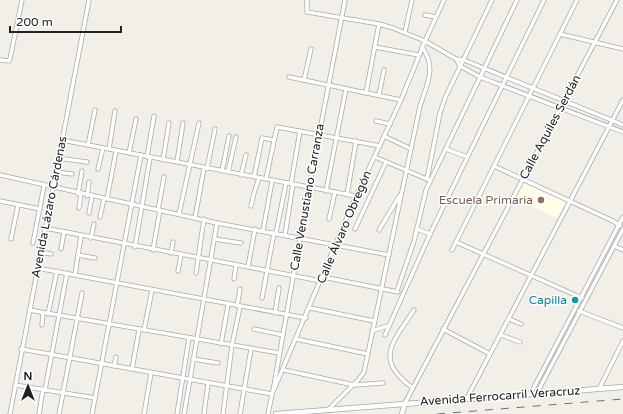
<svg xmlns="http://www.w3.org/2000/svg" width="623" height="414" viewBox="0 0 623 414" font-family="'Varela Round',sans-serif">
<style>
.education{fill:#ffffe5}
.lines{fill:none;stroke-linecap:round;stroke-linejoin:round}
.minor-casing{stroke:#a9a9a9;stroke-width:5}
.tertiary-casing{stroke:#a9a9a9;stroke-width:6}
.minor{stroke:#fff;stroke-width:3.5}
.tertiary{stroke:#fff;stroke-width:4.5}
.rail{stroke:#707070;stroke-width:1;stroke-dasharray:8 8;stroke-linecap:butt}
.education-dot{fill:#8d6e63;stroke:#fff;stroke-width:1.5}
.culture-dot{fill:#0f9aa8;stroke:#fff;stroke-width:1.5}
.labels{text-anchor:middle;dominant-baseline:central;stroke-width:3;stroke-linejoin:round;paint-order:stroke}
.street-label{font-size:12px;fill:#222;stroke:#fff}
.education-label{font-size:12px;fill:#785e54;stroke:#fff;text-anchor:end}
.culture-label{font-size:12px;fill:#0d838f;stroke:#fff;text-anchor:end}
</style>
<rect width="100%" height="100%" fill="#f2efe9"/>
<polygon class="education" points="523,183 566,202 557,218 515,199"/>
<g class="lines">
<g class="minor-casing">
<g id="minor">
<polyline points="307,0 307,12 379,24 393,28 425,41 456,59 464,60 623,125"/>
<polyline points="425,15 436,17"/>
<polyline points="405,32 412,0"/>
<polyline points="560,34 623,49"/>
<polyline points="375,47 419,55"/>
<polyline points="456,59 460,66 480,77 623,132"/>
<polyline points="0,60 9,61 10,59 22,0"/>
<polyline points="289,77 401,100"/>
<polyline points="304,80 311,49"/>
<polyline points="366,93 379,24"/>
<polyline points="379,95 384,70"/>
<polyline points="376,121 390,124"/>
<polyline points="384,136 411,149"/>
<polyline points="62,140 356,196"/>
<polyline points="88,145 95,110"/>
<polyline points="109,149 115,111"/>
<polyline points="446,149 467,157"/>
<polyline points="129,153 136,119"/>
<polyline points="147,157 154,116"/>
<polyline points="375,157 429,180"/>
<polyline points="58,158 87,162"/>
<polyline points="163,160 169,123"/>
<polyline points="177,162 183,123"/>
<polyline points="494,166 613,221 620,226"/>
<polyline points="98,169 103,148"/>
<polyline points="207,169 215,129"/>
<polyline points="222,171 229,136"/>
<polyline points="56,172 72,174"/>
<polyline points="228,172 236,137"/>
<polyline points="0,175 217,223 389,255"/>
<polyline points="241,175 246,155"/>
<polyline points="254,177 262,138 274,140"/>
<polyline points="266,179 277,127 380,146"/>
<polyline points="427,179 440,113 445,98 492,0"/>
<polyline points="291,184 300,131"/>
<polyline points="326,191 346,89"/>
<polyline points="78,194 82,171"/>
<polyline points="347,195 356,141"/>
<polyline points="87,196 89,182"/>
<polyline points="107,199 116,151"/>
<polyline points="0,201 40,209"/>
<polyline points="251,206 254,193 259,178"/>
<polyline points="79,208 81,194"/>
<polyline points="158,210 164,177"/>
<polyline points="89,213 92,196"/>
<polyline points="179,214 199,123"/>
<polyline points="100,217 104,199"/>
<polyline points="195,218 204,168"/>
<polyline points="329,219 335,192"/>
<polyline points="45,228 321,281"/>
<polyline points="355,229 386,162"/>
<polyline points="417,229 430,234"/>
<polyline points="379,230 400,195"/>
<polyline points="263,231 272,181"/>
<polyline points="276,233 286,183"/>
<polyline points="285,235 293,184"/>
<polyline points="91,238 94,224"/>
<polyline points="11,239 18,205"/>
<polyline points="214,239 241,243"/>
<polyline points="456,242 582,298"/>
<polyline points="33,243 44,186"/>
<polyline points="614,246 623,250"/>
<polyline points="135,247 150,158"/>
<polyline points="61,249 64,232"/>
<polyline points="153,250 160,210"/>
<polyline points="452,250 577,0"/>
<polyline points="40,252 51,254"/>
<polyline points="171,253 173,242"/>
<polyline points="78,255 95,258"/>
<polyline points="248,267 255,229"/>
<polyline points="37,268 306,318"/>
<polyline points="178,271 181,255"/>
<polyline points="196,273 204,219"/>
<polyline points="75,275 81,236"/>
<polyline points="323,277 398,292"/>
<polyline points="234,279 236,265"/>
<polyline points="397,291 414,241 426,190 517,0"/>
<polyline points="262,298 274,233"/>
<polyline points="237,306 240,289"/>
<polyline points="310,308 374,321"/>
<polyline points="29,310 279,353"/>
<polyline points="579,311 623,328"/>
<polyline points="275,313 279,288"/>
<polyline points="48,314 57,271"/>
<polyline points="509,319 521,324"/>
<polyline points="42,325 43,313"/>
<polyline points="254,329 283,335"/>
<polyline points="443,329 490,354"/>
<polyline points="144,330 152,290"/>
<polyline points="372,331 387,326"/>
<polyline points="385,335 430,234 544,0"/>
<polyline points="501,335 520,342"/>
<polyline points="296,339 368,354"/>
<polyline points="221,344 228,305"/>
<polyline points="21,349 272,394"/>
<polyline points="193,359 218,363"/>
<polyline points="114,366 116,357"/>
<polyline points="132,369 139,330"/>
<polyline points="284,370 354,385 383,383"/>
<polyline points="15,385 95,398"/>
<path d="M 413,388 C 373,360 393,342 414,310"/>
<polyline points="599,389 623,341"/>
<polyline points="45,390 67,273"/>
<polyline points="273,391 309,187 345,0"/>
<polyline points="531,393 623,217"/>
<polyline points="537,393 623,229"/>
<polyline points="467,398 623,100"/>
<polyline points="405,403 617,0"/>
<path d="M 329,409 L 359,379 L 364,372 L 420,106 C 427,84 437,68 422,47"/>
<polyline points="10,414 89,0"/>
<polyline points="39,414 43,389"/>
<polyline points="59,414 82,293"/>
<polyline points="92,414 141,155"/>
<polyline points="144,414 151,373"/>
<polyline points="177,414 189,338"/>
<polyline points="184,414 217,223"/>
<polyline points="204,414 208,384"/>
<polyline points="223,414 232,345 240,307"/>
<polyline points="240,414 251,349"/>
<polyline points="268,414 272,394 356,196 401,100 425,41 444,0"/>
</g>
</g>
<g class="tertiary-casing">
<g id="tertiary">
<polyline points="276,414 623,387"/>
<polyline points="402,414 405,403"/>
</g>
</g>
<use href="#minor" class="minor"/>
<use href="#tertiary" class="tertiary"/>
<polyline class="rail" points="437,414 623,399"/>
</g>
<circle class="education-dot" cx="541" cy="200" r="4"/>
<circle class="culture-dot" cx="575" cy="300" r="4"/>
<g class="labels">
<g class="street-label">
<text transform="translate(550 127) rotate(-62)">Calle Aquiles Serdán</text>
<text transform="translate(307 197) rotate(-80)">Calle Venustiano Carranza</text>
<text transform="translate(49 207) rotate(-79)">Avenida Lázaro Cárdenas</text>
<text transform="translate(344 227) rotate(-67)">Calle Álvaro Obregón</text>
<text transform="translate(500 396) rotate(-4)">Avenida Ferrocarril Veracruz</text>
</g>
<g class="education-label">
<text x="533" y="200">Escuela Primaria</text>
</g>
<g class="culture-label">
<text x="567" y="300">Capilla</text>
</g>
</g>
<g transform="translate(28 386)" stroke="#ffffff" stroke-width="3" paint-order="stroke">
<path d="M0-3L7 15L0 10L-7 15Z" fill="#222222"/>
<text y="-6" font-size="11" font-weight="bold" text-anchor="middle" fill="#222222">N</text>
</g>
<path d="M10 26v6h111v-6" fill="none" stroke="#222222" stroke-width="2"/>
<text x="16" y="26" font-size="12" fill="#222222" stroke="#ffffff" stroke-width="3" paint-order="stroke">200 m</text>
</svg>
